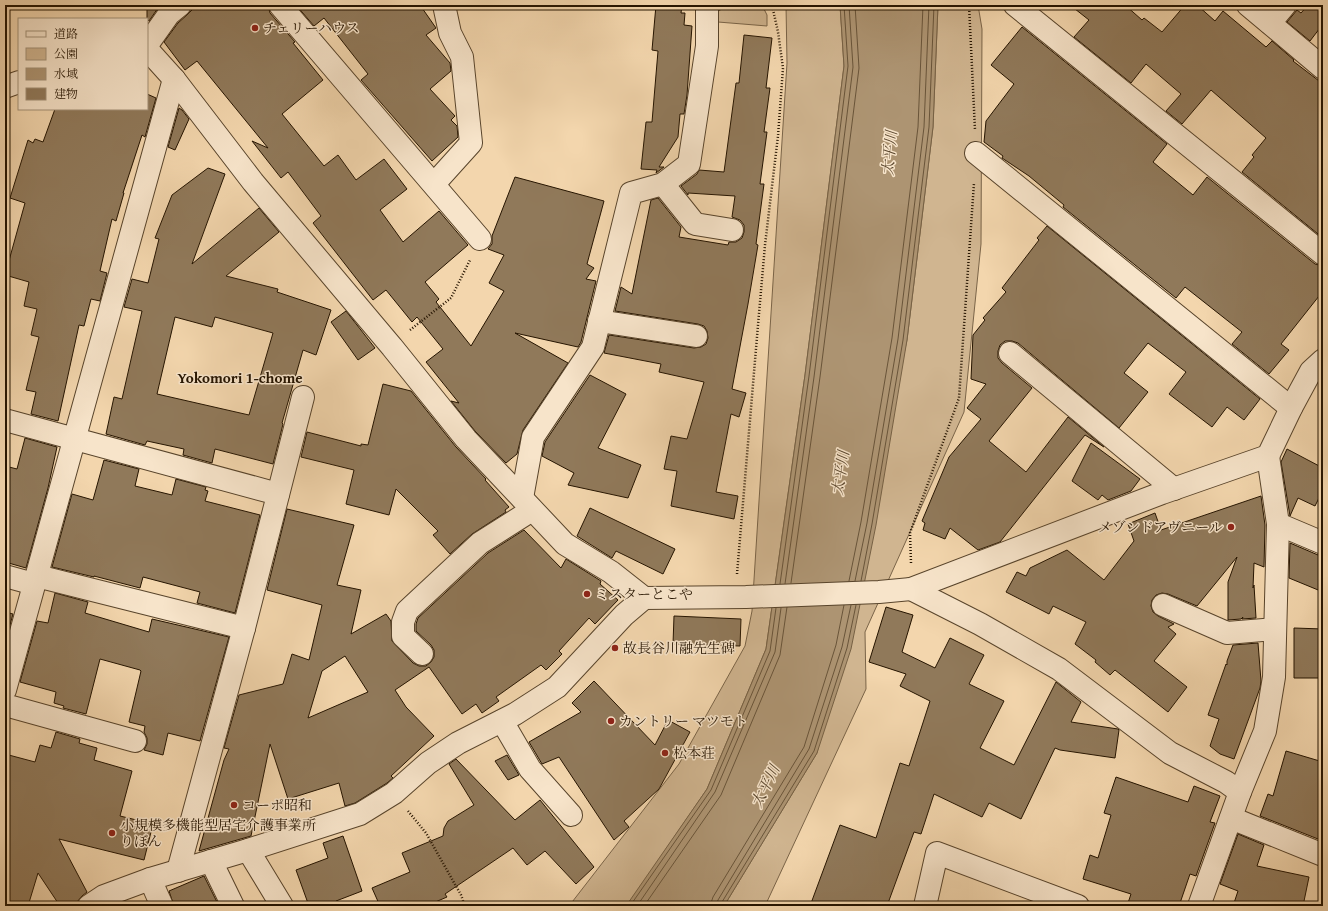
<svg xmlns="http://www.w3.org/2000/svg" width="1328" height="911" viewBox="0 0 1328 911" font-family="'Gentium Book Plus','Noto Serif JP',serif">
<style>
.green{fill:#d0b590;stroke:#7a6448}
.water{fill:#ad9472;stroke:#776144}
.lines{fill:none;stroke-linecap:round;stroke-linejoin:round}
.shore{stroke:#695439;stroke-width:1}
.building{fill:#90795a;stroke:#251400;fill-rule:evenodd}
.minor-casing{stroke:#58442b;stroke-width:24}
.path{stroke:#251400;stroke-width:2.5;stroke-dasharray:1 2;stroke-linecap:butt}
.minor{stroke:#f7e4ca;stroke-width:22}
.poi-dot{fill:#8f2418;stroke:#f7e4ca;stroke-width:1.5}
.labels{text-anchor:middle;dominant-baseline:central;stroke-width:3;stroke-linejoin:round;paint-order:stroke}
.poi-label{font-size:14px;fill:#251400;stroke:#f7e4ca;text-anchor:start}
.water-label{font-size:15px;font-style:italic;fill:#5b472e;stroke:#f7e4ca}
.neighbourhood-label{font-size:15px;font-weight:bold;fill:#251400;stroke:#f7e4ca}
</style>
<rect width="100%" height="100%" fill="#f3d6ad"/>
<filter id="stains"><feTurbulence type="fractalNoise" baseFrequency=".005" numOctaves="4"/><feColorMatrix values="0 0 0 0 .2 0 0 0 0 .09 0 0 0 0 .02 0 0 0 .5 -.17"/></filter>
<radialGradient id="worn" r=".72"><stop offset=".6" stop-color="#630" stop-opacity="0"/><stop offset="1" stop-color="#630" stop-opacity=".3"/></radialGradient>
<g class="green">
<polygon points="728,5 762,5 767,15 767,26 718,22 717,12"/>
<polygon points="786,5 840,5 844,66 805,375 766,649 707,789 627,906 569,906 679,764 745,646 752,611 787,63"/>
<polygon points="938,5 978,5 982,29 981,244 964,412 865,632 866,689 765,906 724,906 817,753 907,340 933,127"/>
</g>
<polygon class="water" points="840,5 938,5 933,127 907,340 876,525 851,649 817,753 724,906 626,906 707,789 766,649 805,375 844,66"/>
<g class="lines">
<g class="shore">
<polyline points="849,581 861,522 892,338 918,127 923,5"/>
<polyline points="855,581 867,523 898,339 924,127 929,5"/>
<polyline points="861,581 872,524 903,340 929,127 934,5"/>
<polyline points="791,583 820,377 859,68 855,5"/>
<polyline points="780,584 809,376 848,66 844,5"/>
<polyline points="785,584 814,377 853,67 849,5"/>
<polyline points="630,906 711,790 770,651 776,608"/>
<polyline points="637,906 715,792 775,652 781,608"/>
<polyline points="644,906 721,795 780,655 787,607"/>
<polyline points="710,906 713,897 804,747 836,645 844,605"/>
<polyline points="716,906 718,900 809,749 842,647 851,605"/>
<polyline points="721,906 722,902 814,751 847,648 856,605"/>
</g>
</g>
<g class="building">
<polygon points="147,5 160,5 149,21 147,19"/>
<polygon points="192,5 268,5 270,13 295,42 293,43 323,80 282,114 324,166 338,155 356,180 384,159 407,189 380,210 403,242 439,211 468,245 425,282 439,299 436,302 471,346 504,291 489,283 504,255 488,249 492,244 492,236 515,177 604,201 587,264 594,268 586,279 596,281 581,342 578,347 515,333 568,363 523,430 517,454 506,463 475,431 451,401 459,403 426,362 443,349 417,317 412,322 386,290 373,300 313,223 321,216 288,172 281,178 252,141 268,148 197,61 185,70 164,42 178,23 188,14 192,10"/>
<polygon points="296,5 420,5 436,28 426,35 450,63 451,71 430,89 455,116 451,120 457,126 458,137 432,161 361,80 368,74 324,18 314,26"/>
<polygon points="656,5 682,5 681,13 685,13 684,25 692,26 687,95 684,114 680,114 678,137 659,167 664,167 656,173 657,170 641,169 646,122 652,122 658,51 652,50"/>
<polygon points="1070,5 1125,5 1142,20 1144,18 1162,32 1185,5 1197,5 1215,21 1223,11 1266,47 1272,41 1294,60 1293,61 1323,84 1323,238 1242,172 1254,157 1252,155 1266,138 1211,90 1182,124 1166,111 1181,94 1146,64 1131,83 1074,37 1089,20"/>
<polygon points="1308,5 1323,5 1323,24 1310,41 1287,22 1297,10 1301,13"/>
<polygon points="1022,27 1167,144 1153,162 1193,195 1207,177 1315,264 1323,266 1323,291 1281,344 1289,350 1269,374 1232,344 1242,332 1185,287 1176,298 1063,207 1064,205 1029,176 1002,158 1003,156 984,142 986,121 1014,84 991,65"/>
<polygon points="744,35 772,38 766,88 770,88 764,132 767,132 760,184 764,184 756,244 758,245 748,304 732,389 746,393 739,417 731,414 716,492 738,496 734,519 671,506 677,471 664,469 671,436 687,439 704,382 659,372 661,364 604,353 609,335 694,348 701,347 706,344 708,338 707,331 704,326 698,324 615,311 621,287 632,294 651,200 658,198 681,227 679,237 728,245 729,242 736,242 742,238 744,232 744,225 740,220 732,217 735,196 688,193 688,195 681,186 697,174 699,170 724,172 736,83 739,83"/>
<polygon points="147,94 156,98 145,137 142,135 123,193 124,193 116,221 112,219 100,271 107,273 100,301 91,299 84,326 79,325 58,421 31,414 36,392 26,390 39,337 31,335 37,309 24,306 29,282 5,275 25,203 10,198 28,140 33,143 35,139 43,142 55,109 147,109"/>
<polygon points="179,108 182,110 189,119 175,150 168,147"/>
<path d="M 208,168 L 225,174 L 192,264 L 259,208 L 279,232 L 226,276 L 278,289 L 277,292 L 331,310 L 316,355 L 303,350 L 282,423 L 283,424 L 273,464 L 215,449 L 212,463 L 183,455 L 184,449 L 147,441 L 145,445 L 106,434 L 114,397 L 122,399 L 142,311 L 124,307 L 132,279 L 148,283 L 159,239 L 155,238 L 172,195 ZM 175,317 L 212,327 L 215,317 L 273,333 L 249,415 L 157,394 Z"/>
<polygon points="1047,226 1260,399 1244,420 1227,407 1212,427 1169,394 1186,372 1148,343 1124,373 1148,392 1119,428 1018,343 1012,341 1005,341 1000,345 998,351 998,358 1002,363 1032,388 989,441 1026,472 1068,417 1104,447 1085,435 1000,542 978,550 950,528 945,539 923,530 925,523 922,521 949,457 981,419 967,408 986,384 971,379 973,335 985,320 983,318 1006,292 1002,288 1039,240 1037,238"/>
<polygon points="346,311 375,348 358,360 331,322"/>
<polygon points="590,375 626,394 598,448 641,465 628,498 568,485 574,473 542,456 545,442"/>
<polygon points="383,384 411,391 456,447 486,479 485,480 509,507 505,510 506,512 472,534 450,554 433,535 438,531 396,489 389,515 346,504 354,470 301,457 307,432 361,446 361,444 368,445"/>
<polygon points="25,438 57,447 48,488 26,568 5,562 5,466 17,469"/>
<polygon points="1091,443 1140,479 1131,491 1108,500 1102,495 1098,500 1072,481"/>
<polygon points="1287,449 1323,468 1323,490 1315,506 1298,498 1290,516 1281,462"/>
<polygon points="104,460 139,469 135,486 172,495 176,479 206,487 205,490 208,491 205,501 260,515 235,613 197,603 200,592 143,577 140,588 94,576 94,577 52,567 72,494 93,500"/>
<polygon points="1261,496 1265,525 1264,567 1254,563 1253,588 1254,585 1256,618 1242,619 1243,617 1241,619 1228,620 1228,582 1237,557 1197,606 1168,594 1162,593 1156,595 1152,600 1151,606 1153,612 1158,616 1174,624 1168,627 1176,634 1154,661 1187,687 1168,712 1115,670 1110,675 1095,662 1096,660 1075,644 1086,622 1053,606 1049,614 1006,592 1017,572 1026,576 1030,568 1067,550 1104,580 1134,541 1128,524 1155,513 1161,530"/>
<polygon points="590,508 675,549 663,574 616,551 612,558 577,536"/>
<path d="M 287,509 L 354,525 L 337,585 L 361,590 L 351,634 L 386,614 L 391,621 L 392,641 L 413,663 L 419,666 L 426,666 L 431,662 L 434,657 L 434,650 L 431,645 L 416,631 L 416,624 L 418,618 L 488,553 L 524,530 L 561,568 L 566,559 L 601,581 L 600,584 L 618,600 L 595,624 L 589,618 L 559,651 L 562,654 L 546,670 L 541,665 L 496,697 L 499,701 L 482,713 L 476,704 L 462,714 L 429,667 L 395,690 L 406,707 L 434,736 L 391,776 L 393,778 L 387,783 L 355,803 L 345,806 L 339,783 L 288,799 L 270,744 L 251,836 L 199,851 L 224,760 L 229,749 L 224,748 L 239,695 L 283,684 L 292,654 L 309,660 L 322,605 L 267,590 ZM 345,656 L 368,692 L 308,718 L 322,671 Z"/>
<polygon points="1290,543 1318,555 1323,555 1323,592 1289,578"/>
<polygon points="55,593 88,602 85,613 149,632 152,619 229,637 200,741 168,733 163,755 144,750 147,744 147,738 144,732 145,726 129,722 141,671 140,670 100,659 86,714 63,708 64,706 54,703 56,692 20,682 37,621 48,623"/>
<polygon points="886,607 913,615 902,652 935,668 950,638 984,655 969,684 1004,701 980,748 1014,765 1056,682 1081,702 1071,722 1118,729 1119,730 1115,758 1060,750 1055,748 1021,819 989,803 982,817 934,794 921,834 914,832 887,906 810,906 840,825 876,838 900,763 909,766 930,701 900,686 906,674 869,662"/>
<polygon points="5,612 13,614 5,643"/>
<polygon points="674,616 741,619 740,646 673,644"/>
<polygon points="1294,628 1323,629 1323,678 1294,678"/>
<polygon points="1258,643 1261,681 1260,688 1234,759 1220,754 1210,746 1219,719 1208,715 1226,664 1227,665 1227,661 1233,645"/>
<polygon points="594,681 655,745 668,720 690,732 659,789 624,821 629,827 614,840 559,757 542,764 529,742 581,712 572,703"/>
<polygon points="56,732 80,739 79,743 97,748 94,760 132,771 120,816 153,824 144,860 59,839 87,892 82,896 77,902 71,906 60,906 38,873 28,906 5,906 5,754 35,762 40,745 51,748"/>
<polygon points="1286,751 1323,762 1323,824 1318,839 1260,816 1268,794 1273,796"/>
<polygon points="507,755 519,775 508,780 495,761"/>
<polygon points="456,759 515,820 540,800 594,867 576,884 545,851 527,865 513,848 445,894 447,897 426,906 380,906 372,888 410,872 402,853 443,836 444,828 448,821 474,805 449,764"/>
<polygon points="1116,777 1188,802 1194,786 1220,796 1210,822 1215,823 1196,876 1190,874 1179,906 1127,906 1131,894 1083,879 1090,855 1098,858 1111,815 1104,813"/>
<polygon points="1238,834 1264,845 1257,866 1309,877 1303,906 1233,906 1238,891 1220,884"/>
<polygon points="343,836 362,891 336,901 339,906 309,906 296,870 328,858 323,843"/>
<polygon points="204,876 219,906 174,906 169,891"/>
</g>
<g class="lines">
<g class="minor-casing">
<g id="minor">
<polyline points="280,5 480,239"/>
<polyline points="1015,5 1323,254"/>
<polyline points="1248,5 1323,68"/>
<polyline points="1270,23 1285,5"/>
<polyline points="147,45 169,14 180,5"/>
<polyline points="147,49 174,79 253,182 392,347 466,439 565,544 611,572 644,598"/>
<polyline points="5,87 19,82"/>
<polyline points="976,153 1291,408"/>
<polyline points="434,184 471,143 462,57 450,33 444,5"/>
<polyline points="663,184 695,224 732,230"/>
<polyline points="599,321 696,336"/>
<polyline points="1010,353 1174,489"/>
<polyline points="5,420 278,494"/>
<polyline points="522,498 533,437 593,347 631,193 663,184 689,164 707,46 707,5 706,5"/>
<polyline points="1278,524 1323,543"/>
<polyline points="5,576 34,584"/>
<polyline points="37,576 244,628"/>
<polyline points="911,589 980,624 1059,669 1170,753 1226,782 1240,792"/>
<polyline points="1163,605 1227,633 1275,629"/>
<polyline points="422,654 403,636 403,622 407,611 480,543 532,510"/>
<polyline points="5,690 174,79"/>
<polyline points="5,705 135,741"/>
<polyline points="502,721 530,769 571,815"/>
<polyline points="1231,818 1323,855"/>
<polyline points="248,850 282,906"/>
<polyline points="211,861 233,906"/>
<polyline points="178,871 244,628 303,397"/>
<polyline points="150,879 162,906"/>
<polyline points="89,906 104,896 150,879 248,850 360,814 394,793 428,763 458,743 515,714 557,687 624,615 644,598 746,597 879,592 911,589 1162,493 1268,456 1291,408 1311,371 1323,360"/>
<polyline points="925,906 937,853 1078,906"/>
<polyline points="1199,906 1240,792 1265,731 1274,677 1278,524 1268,456"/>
</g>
</g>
<g class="path">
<polyline points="969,5 975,130"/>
<polyline points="410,330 451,298 470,260"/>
<polyline points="911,563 910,533 959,398 974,183"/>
<polyline points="737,574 758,325 765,245 778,136 783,68 778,32 772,5"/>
<polyline points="408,811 426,833 461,895 465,906"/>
</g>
<use href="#minor" class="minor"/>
</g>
<g class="poi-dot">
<circle cx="255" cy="28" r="4"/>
<circle cx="1231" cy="527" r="4"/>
<circle cx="587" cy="594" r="4"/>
<circle cx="615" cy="648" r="4"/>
<circle cx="611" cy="721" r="4"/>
<circle cx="665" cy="753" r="4"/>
<circle cx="234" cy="805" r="4"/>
<circle cx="112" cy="833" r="4"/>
</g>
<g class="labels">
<g class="poi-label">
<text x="263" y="28">チェリーハウス</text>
<text x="1223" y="527" text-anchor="end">メゾンドアヴニール</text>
<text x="595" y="594">ミスターとこや</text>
<text x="623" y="648">故長谷川融先生碑</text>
<text x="619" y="721">カントリー マツモト</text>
<text x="673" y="753">松本荘</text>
<text x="242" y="805">コーポ昭和</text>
<text x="120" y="825">小規模多機能型居宅介護事業所<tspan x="120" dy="16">りぼん</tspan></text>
</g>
<g class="water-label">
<text transform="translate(889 153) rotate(-85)">太平川</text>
<text transform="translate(840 473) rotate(-81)">太平川</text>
<text transform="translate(765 786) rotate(-64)">太平川</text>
</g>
<g class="neighbourhood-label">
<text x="240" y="377">Yokomori 1-chome</text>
</g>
</g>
<rect width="1328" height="911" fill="none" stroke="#f3d6ad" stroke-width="20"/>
<rect x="6" y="6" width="1316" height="899" fill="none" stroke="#251400" stroke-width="2"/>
<rect x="10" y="10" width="1308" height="891" fill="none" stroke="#251400"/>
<rect x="18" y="18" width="130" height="92" fill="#f7e4ca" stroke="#a39179"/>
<rect x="26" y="31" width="20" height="6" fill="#f7e4ca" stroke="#a39179"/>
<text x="54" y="38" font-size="12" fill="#251400">道路</text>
<rect x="26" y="48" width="20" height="12" fill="#d0b590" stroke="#a39179"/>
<text x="54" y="58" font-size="12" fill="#251400">公園</text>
<rect x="26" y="68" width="20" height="12" fill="#ad9472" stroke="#a39179"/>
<text x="54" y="78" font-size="12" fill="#251400">水域</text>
<rect x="26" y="88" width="20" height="12" fill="#90795a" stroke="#a39179"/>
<text x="54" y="98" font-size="12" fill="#251400">建物</text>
<rect width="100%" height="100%" filter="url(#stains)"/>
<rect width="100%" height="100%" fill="url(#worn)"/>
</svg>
